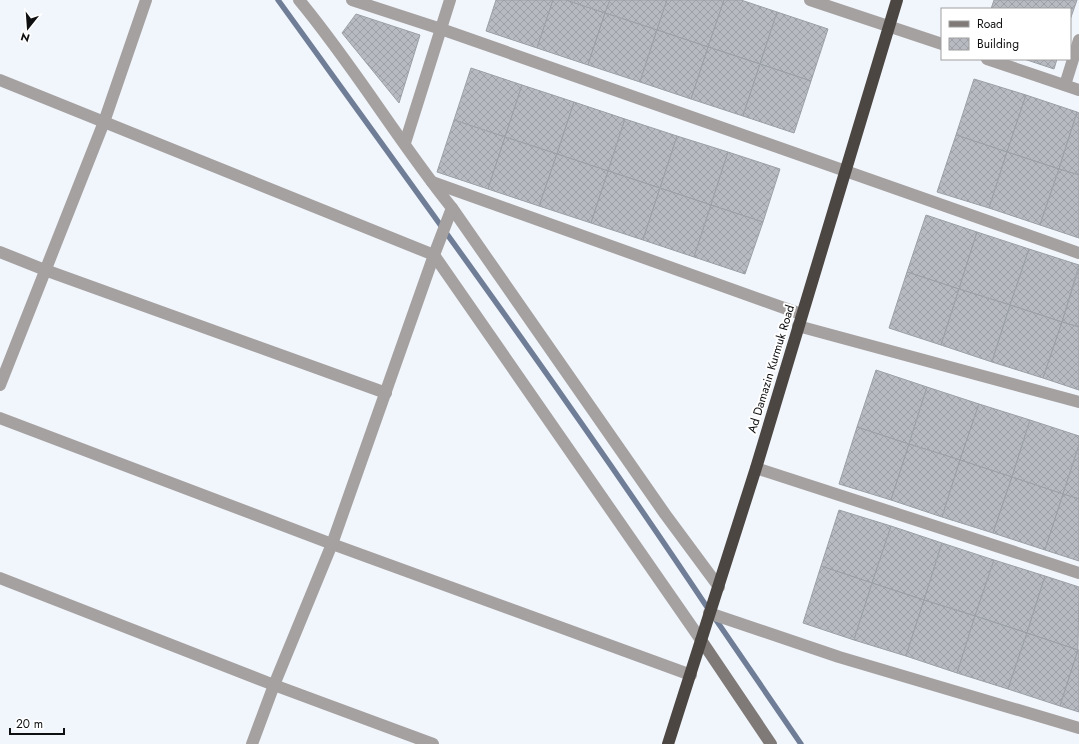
<svg xmlns="http://www.w3.org/2000/svg" width="1079" height="744" viewBox="0 0 1079 744" font-family="Jost,sans-serif">
<style>
.lines{fill:none;stroke-linecap:round;stroke-linejoin:round}
.stream{stroke:#6f7e96;stroke-width:5.5}
.building{fill:url(#building-cross-hatch);stroke:#9b9fa6}
.street{stroke:#a5a1a0;stroke-width:12}
.secondary{stroke:#7f7a77;stroke-width:12}
.highway{stroke:#4c4643;stroke-width:12}
.labels{text-anchor:middle;dominant-baseline:central;stroke-width:4;stroke-linejoin:round;paint-order:stroke}
.street-label{font-size:12px;fill:#0e0f11;stroke:#fff}
</style>
<defs>
<pattern id="building-cross-hatch" width="8" height="8" patternUnits="userSpaceOnUse"><rect width="8" height="8" fill="#b7bac1"/><path d="M0 0l8 8M0 8l8-8" fill="none" stroke="#9c9fa5"/></pattern>
</defs>
<rect width="100%" height="100%" fill="#f1f5fc"/>
<g class="lines">
<g class="stream">
<path d="M 278,0 C 424,202 571,403 709,610"/>
<polyline points="714,617 801,744"/>
</g>
</g>
<g class="building">
<polygon points="496,0 553,0 537,48 486,31"/>
<polygon points="553,0 566,0 605,13 588,65 537,48"/>
<polygon points="566,0 610,0 605,13"/>
<polygon points="610,0 667,0 657,30 605,13"/>
<polygon points="667,0 724,0 708,47 657,30"/>
<polygon points="724,0 741,0 777,12 760,64 708,47"/>
<polygon points="994,0 1077,0 1070,20 1070,9 991,9"/>
<polygon points="777,12 828,29 811,81 760,64"/>
<polygon points="605,13 657,30 640,82 588,65"/>
<polygon points="356,14 420,35 399,103 342,33"/>
<polygon points="657,30 708,47 691,99 640,82"/>
<polygon points="708,47 760,64 743,116 691,99"/>
<polygon points="1024,59 1057,59 1054,69"/>
<polygon points="760,64 811,81 794,133 743,116"/>
<polygon points="471,68 522,85 505,137 454,120"/>
<polygon points="974,79 1026,95 1007,152 956,135"/>
<polygon points="522,85 574,102 557,154 505,137"/>
<polygon points="1026,95 1077,112 1059,169 1007,152"/>
<polygon points="574,102 625,119 608,171 557,154"/>
<polygon points="1077,112 1079,113 1079,175 1059,169"/>
<polygon points="625,119 677,136 660,188 608,171"/>
<polygon points="454,120 505,137 488,189 437,172"/>
<polygon points="956,135 1007,152 989,208 937,192"/>
<polygon points="677,136 728,152 711,205 660,188"/>
<polygon points="505,137 557,154 539,206 488,189"/>
<polygon points="728,152 780,169 763,222 711,205"/>
<polygon points="1007,152 1059,169 1040,225 989,208"/>
<polygon points="557,154 608,171 591,223 539,206"/>
<polygon points="1059,169 1079,175 1079,238 1040,225"/>
<polygon points="608,171 660,188 643,240 591,223"/>
<polygon points="660,188 711,205 694,257 643,240"/>
<polygon points="711,205 763,222 745,274 694,257"/>
<polygon points="926,215 977,232 959,289 907,272"/>
<polygon points="977,232 1029,249 1010,305 959,289"/>
<polygon points="1029,249 1079,265 1062,322 1010,305"/>
<polygon points="1079,268 1079,327 1062,322"/>
<polygon points="907,272 959,289 941,345 889,328"/>
<polygon points="959,289 1010,305 992,362 941,345"/>
<polygon points="1010,305 1062,322 1043,378 992,362"/>
<polygon points="1062,322 1079,327 1079,390 1043,378"/>
<polygon points="876,370 927,387 909,444 857,427"/>
<polygon points="927,387 979,404 960,460 909,444"/>
<polygon points="979,404 1030,420 1012,477 960,460"/>
<polygon points="1030,420 1079,436 1079,445 1063,494 1012,477"/>
<polygon points="857,427 909,444 891,500 839,484"/>
<polygon points="909,444 960,460 942,517 891,500"/>
<polygon points="1079,445 1079,499 1063,494"/>
<polygon points="960,460 1012,477 993,533 942,517"/>
<polygon points="1012,477 1063,494 1045,550 993,533"/>
<polygon points="1063,494 1079,499 1079,561 1045,550"/>
<polygon points="839,510 891,526 872,583 821,566"/>
<polygon points="891,526 942,543 924,600 872,583"/>
<polygon points="942,543 994,560 975,616 924,600"/>
<polygon points="994,560 1045,576 1027,633 975,616"/>
<polygon points="821,566 872,583 854,640 803,623"/>
<polygon points="1045,576 1079,587 1078,650 1027,633"/>
<polygon points="872,583 924,600 906,656 854,640"/>
<polygon points="924,600 975,616 957,673 906,656"/>
<polygon points="975,616 1027,633 1008,689 957,673"/>
<polygon points="1027,633 1078,650 1060,706 1008,689"/>
<polygon points="1078,650 1079,650 1079,712 1060,706"/>
</g>
<g class="lines">
<g class="street">
<path d="M 299,0 C 354,66 398,141 452,208 L 665,514 L 719,587"/>
<polyline points="352,0 441,29 1079,253"/>
<polyline points="810,0 942,44"/>
<polyline points="987,59 1079,90"/>
<polyline points="0,80 434,255 701,640"/>
<polyline points="1065,85 1079,40"/>
<polyline points="405,143 450,0"/>
<polyline points="432,182 801,314"/>
<polyline points="0,252 45,270 386,393"/>
<polyline points="798,326 1079,402"/>
<polyline points="0,385 104,122 146,0"/>
<polyline points="0,418 332,544 691,675"/>
<polyline points="756,468 1079,573"/>
<polyline points="0,578 274,685 433,744"/>
<polyline points="709,613 839,657 1079,728"/>
<polyline points="252,744 274,685 332,544 434,255 452,208"/>
</g>
<polyline class="secondary" points="701,640 771,744"/>
<polyline class="highway" points="668,744 756,468 897,0"/>
</g>
<g class="labels">
<g class="street-label">
<text transform="translate(771 369) rotate(-73)">Ad Damazin Kurmuk Road</text>
</g>
</g>
<rect x="941" y="8" width="130" height="52" fill="#ffffff" stroke="#9f9fa0"/>
<rect x="949" y="21" width="20" height="6" fill="#7f7a77" stroke="#9f9fa0"/>
<text x="977" y="28" font-size="12" fill="#0e0f11">Road</text>
<rect x="949" y="38" width="20" height="12" fill="url(#building-cross-hatch)" stroke="#9f9fa0"/>
<text x="977" y="48" font-size="12" fill="#0e0f11">Building</text>
<g transform="translate(28 28) rotate(197)" stroke="#ffffff" stroke-width="3" paint-order="stroke">
<path d="M0-3L7 15L0 10L-7 15Z" fill="#0e0f11"/>
<text y="-6" font-size="11" font-weight="bold" text-anchor="middle" fill="#0e0f11">N</text>
</g>
<path d="M10 728v6h54v-6" fill="none" stroke="#0e0f11" stroke-width="2"/>
<text x="16" y="728" font-size="12" fill="#0e0f11" stroke="#ffffff" stroke-width="3" paint-order="stroke">20 m</text>
</svg>
